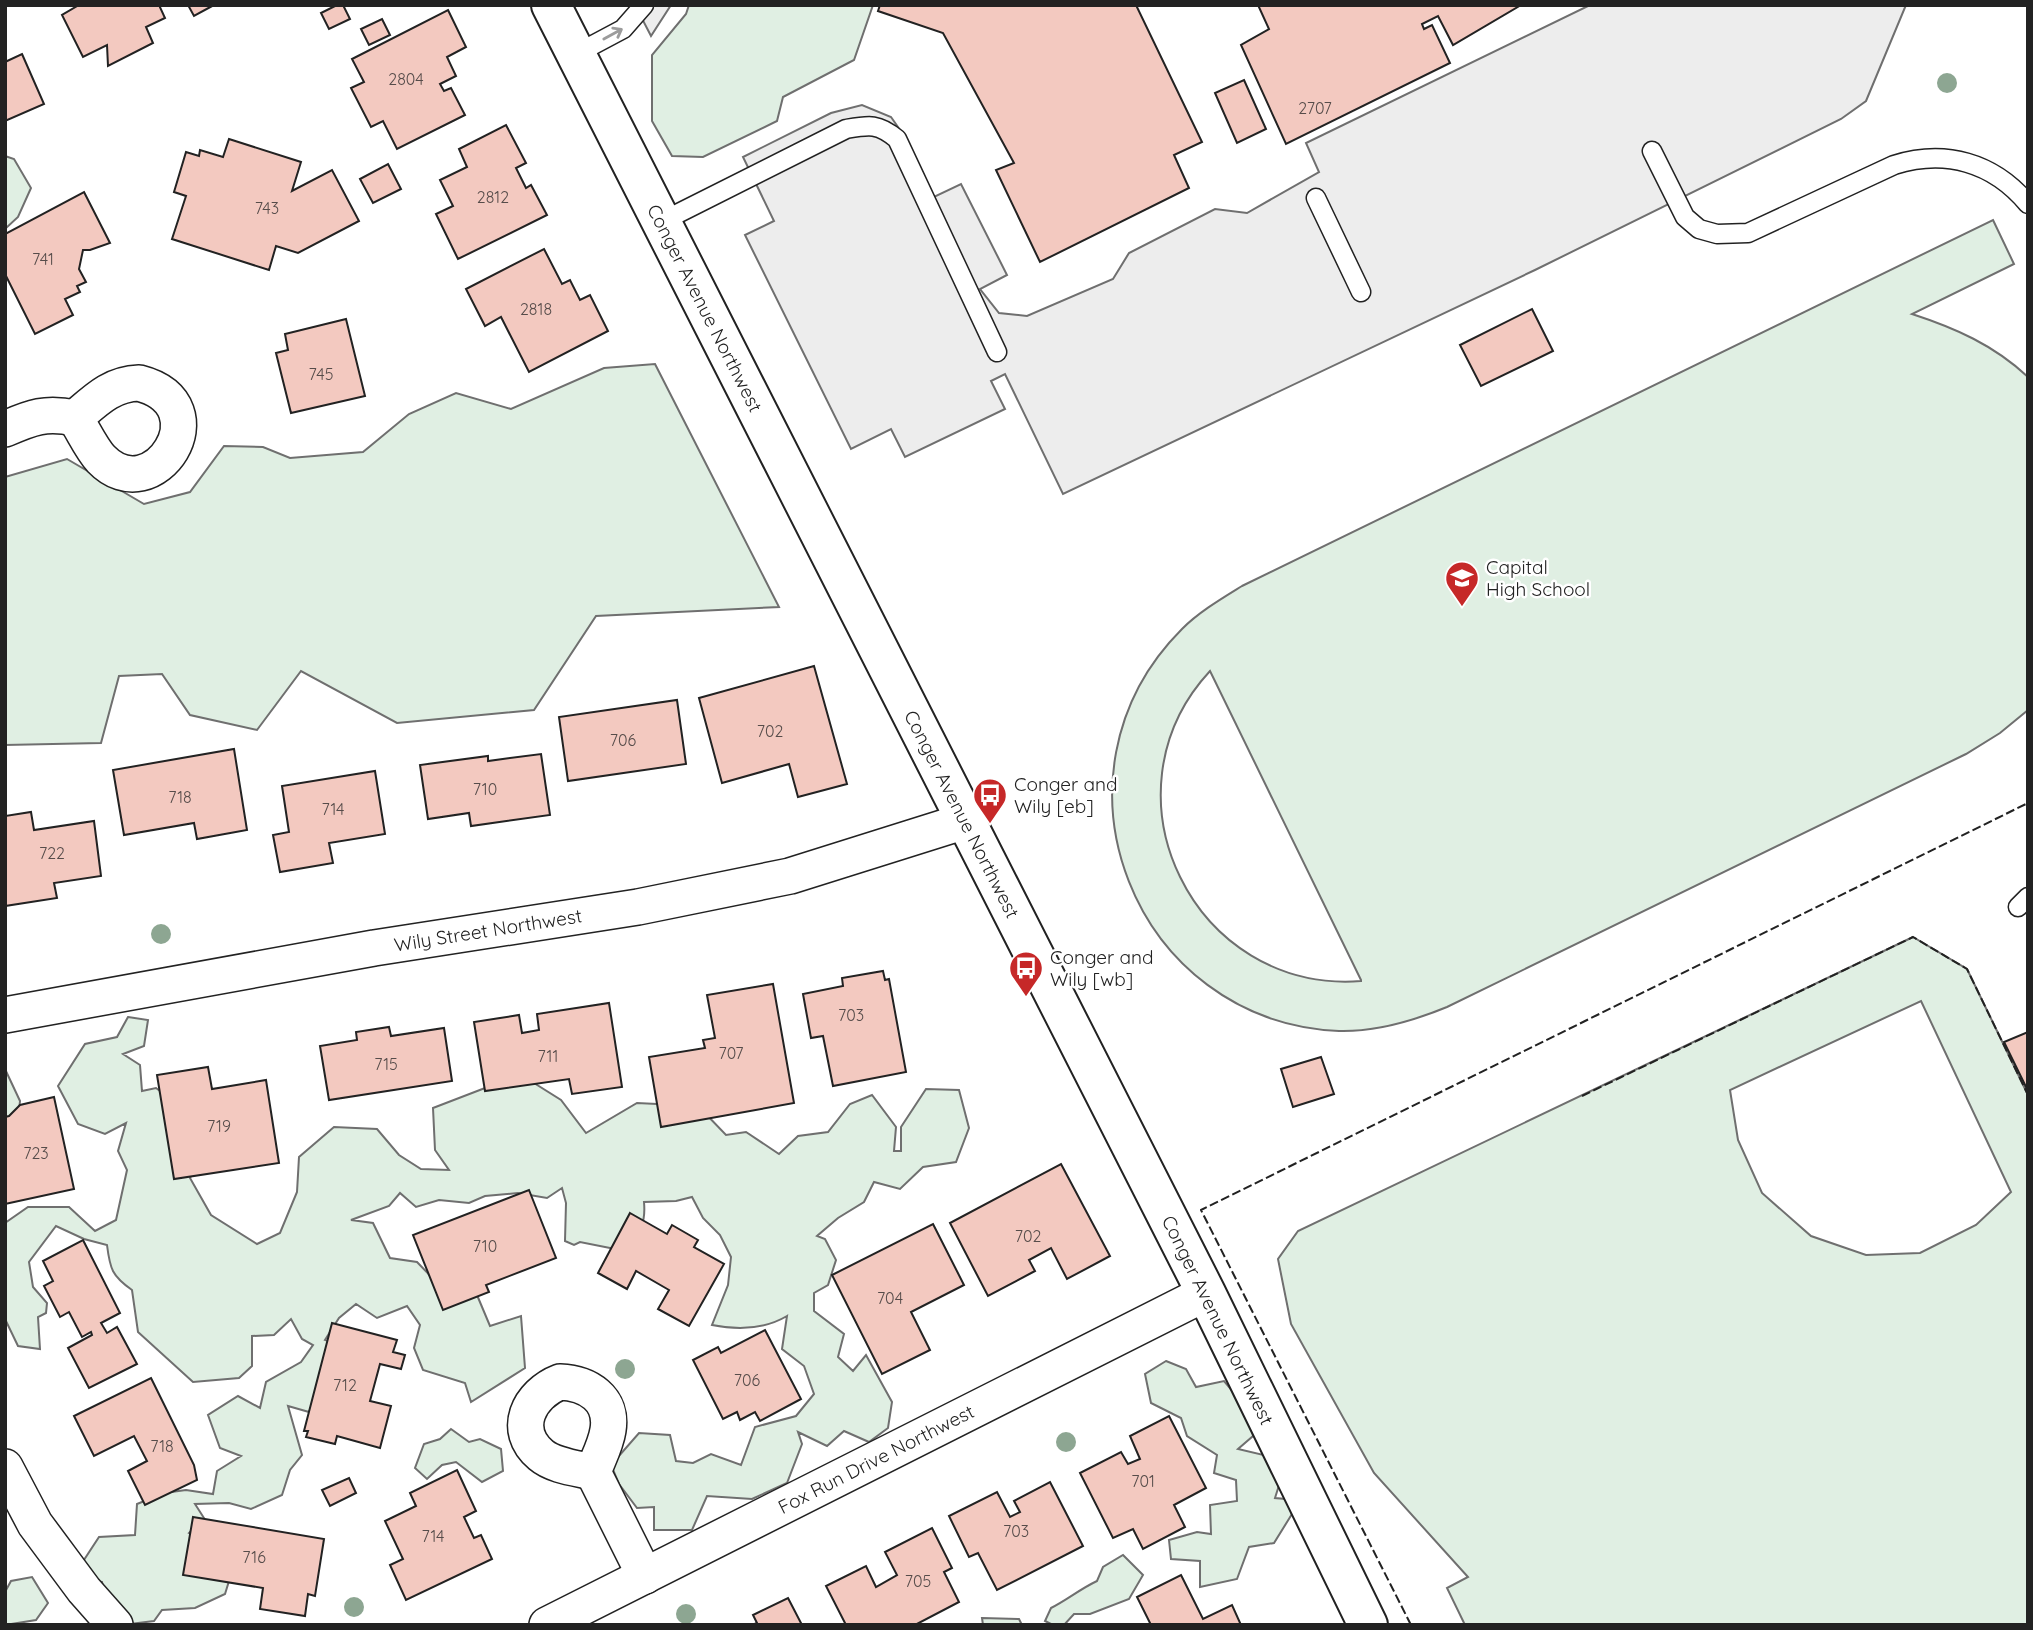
<svg xmlns="http://www.w3.org/2000/svg" width="2033" height="1630" viewBox="0 0 2033 1630" font-family="Quicksand,sans-serif">
<style>
.green{fill:#e0efe3;stroke:#6f6f6f;stroke-width:2;fill-rule:evenodd}
.parking{fill:#ededed;stroke:#6f6f6f;stroke-width:2}
.building{fill:#f3c9c0;stroke:#222;stroke-width:2}
.lines{fill:none;stroke-linecap:round;stroke-linejoin:round}
.service-casing{stroke:#222;stroke-width:21}
.minor-casing{stroke:#222;stroke-width:38}
.tertiary-casing{stroke:#222;stroke-width:42}
.service{stroke:#fff;stroke-width:18}
.minor{stroke:#fff;stroke-width:35}
.tertiary{stroke:#fff;stroke-width:38}
.fence{stroke:#222;stroke-width:2;stroke-dasharray:9 3.5;stroke-linecap:butt}
.tree{fill:#8da692}
.oneway{stroke:#9c9c9c}
.labels{text-anchor:middle;dominant-baseline:central;stroke-width:5;stroke-linejoin:round;paint-order:stroke}
.number-label{font-size:16px;fill:#564c4a}
.street-label{font-size:19px;fill:#222;stroke:#fff}
.poi-label{font-size:19px;fill:#222;stroke:#fff;text-anchor:start}
</style>
<rect width="100%" height="100%" fill="#fff"/>
<g class="green">
<polygon points="689,5 873,5 854,60 783,97 777,121 703,157 672,156 652,121 652,55 686,14"/>
<polygon points="5,156 14,159 31,188 18,217 5,229"/>
<path d="M 1993,220 L 2014,264 L 1912,314 C 1955,328 1994,345 2028,377 L 2028,710 L 2000,733 L 1966,754 L 1447,1007 C 1413,1021 1377,1032 1339,1031 C 1134,1022 1036,775 1182,629 C 1199,612 1221,599 1242,586 ZM 1210,671 L 1361,980 L 1361,981 C 1194,994 1096,794 1210,671 Z"/>
<polygon points="655,364 779,607 596,616 534,710 397,723 301,671 257,730 190,715 162,674 119,676 101,743 5,745 5,477 67,459 144,504 190,492 224,446 263,447 290,458 363,452 409,414 456,393 511,409 604,368"/>
<path d="M 1913,937 L 1967,969 L 2028,1095 L 2028,1625 L 1465,1625 L 1447,1588 L 1468,1577 L 1374,1473 L 1291,1324 L 1278,1259 L 1298,1231 ZM 1921,1001 L 2011,1192 L 1976,1225 L 1920,1253 L 1866,1255 L 1811,1236 L 1762,1193 L 1738,1140 L 1730,1090 Z"/>
<path d="M 128,1017 L 148,1020 L 144,1046 L 123,1054 L 140,1065 L 142,1091 L 156,1088 L 184,1109 L 208,1140 L 190,1178 L 211,1215 L 257,1244 L 280,1233 L 297,1192 L 299,1157 L 334,1127 L 377,1129 L 399,1155 L 421,1169 L 449,1170 L 435,1150 L 433,1108 L 485,1088 L 526,1078 L 561,1100 L 586,1133 L 637,1103 L 657,1104 L 674,1101 L 701,1109 L 726,1135 L 746,1132 L 779,1154 L 798,1136 L 828,1132 L 850,1104 L 872,1095 L 896,1127 L 894,1151 L 901,1151 L 901,1127 L 926,1089 L 959,1090 L 969,1128 L 956,1162 L 923,1167 L 900,1189 L 874,1182 L 864,1202 L 838,1218 L 817,1236 L 825,1239 L 836,1260 L 828,1285 L 814,1293 L 814,1311 L 844,1334 L 838,1357 L 853,1371 L 866,1355 L 892,1402 L 888,1428 L 869,1442 L 844,1431 L 827,1446 L 798,1432 L 802,1444 L 787,1483 L 752,1499 L 707,1496 L 692,1530 L 654,1530 L 654,1507 L 637,1508 L 619,1484 L 611,1465 L 639,1433 L 670,1435 L 676,1461 L 693,1463 L 711,1454 L 741,1465 L 755,1427 L 796,1416 L 814,1394 L 804,1366 L 782,1349 L 787,1316 C 765,1329 737,1330 712,1325 L 728,1285 L 731,1257 L 720,1235 L 703,1218 L 692,1197 L 676,1201 L 644,1202 C 646,1225 640,1230 625,1247 L 610,1248 L 580,1242 L 574,1245 L 565,1241 L 566,1203 L 562,1188 L 547,1198 L 518,1193 L 485,1196 L 469,1203 L 439,1200 L 416,1207 L 400,1193 L 389,1206 L 351,1220 L 373,1223 L 390,1258 L 417,1262 L 443,1289 L 477,1295 L 490,1326 L 521,1316 L 525,1368 L 471,1402 L 465,1383 L 423,1370 L 414,1348 L 420,1325 L 407,1306 L 377,1318 L 356,1304 L 339,1318 L 325,1340 L 344,1346 L 309,1412 L 288,1406 L 302,1455 L 290,1470 L 282,1495 L 251,1509 L 229,1503 L 195,1504 L 204,1518 L 189,1533 L 220,1551 L 229,1581 L 225,1594 L 195,1608 L 162,1610 L 154,1621 L 130,1624 L 107,1605 L 102,1582 L 89,1581 L 80,1566 L 99,1537 L 135,1535 L 137,1504 L 164,1493 L 186,1490 L 213,1494 L 217,1471 L 241,1456 L 220,1448 L 208,1415 L 238,1396 L 260,1408 L 266,1382 L 301,1362 L 313,1345 L 302,1339 L 291,1319 L 274,1335 L 252,1336 L 252,1366 L 239,1378 L 193,1382 L 138,1332 L 132,1290 C 112,1276 110,1269 107,1245 L 84,1239 L 56,1226 L 29,1262 L 33,1287 L 47,1303 L 46,1313 L 38,1317 L 40,1349 L 18,1346 L 5,1319 L 5,1223 L 28,1207 L 69,1207 L 95,1231 L 116,1220 L 127,1170 L 118,1151 L 126,1123 L 105,1134 L 78,1124 L 58,1086 L 85,1044 L 117,1037 Z"/>
<polygon points="5,1069 20,1101 17,1129 5,1140"/>
<polygon points="1166,1361 1186,1369 1196,1387 1224,1381 1251,1413 1253,1436 1238,1449 1268,1456 1280,1482 1275,1498 1286,1499 1292,1514 1274,1543 1249,1547 1237,1579 1200,1587 1200,1561 1171,1559 1169,1540 1197,1532 1211,1534 1210,1505 1237,1501 1236,1480 1214,1473 1217,1455 1187,1436 1181,1418 1151,1403 1145,1374"/>
<polygon points="451,1429 469,1442 480,1439 501,1449 503,1471 482,1482 456,1462 442,1465 427,1479 415,1468 424,1444 440,1439"/>
<path d="M 1123,1555 L 1143,1575 L 1129,1599 L 1090,1614 L 1074,1614 L 1064,1625 L 1053,1625 L 1045,1621 L 1051,1608 C 1067,1600 1080,1589 1097,1581 L 1103,1567 Z"/>
<polygon points="32,1577 48,1603 36,1620 5,1625 5,1592 11,1581"/>
<polygon points="982,1618 1019,1619 1022,1625 983,1625"/>
</g>
<g class="parking">
<polygon points="635,5 671,5 651,36"/>
<polygon points="1590,5 1906,5 1866,101 1841,119 1535,270 1063,494 1005,374 991,381 1005,409 905,457 891,429 851,449 745,235 774,221 743,157 831,113 862,105 891,117 907,140 934,197 961,184 1007,275 980,289 999,313 1027,316 1113,279 1129,253 1215,209 1247,213 1319,172 1306,143"/>
</g>
<g class="building">
<polygon points="79,5 159,5 165,18 146,27 153,43 108,66 107,45 83,57 62,15"/>
<polygon points="188,5 214,5 194,16"/>
<polygon points="337,5 343,5 350,19 329,29 321,13"/>
<polygon points="880,5 1136,5 1202,142 1174,155 1189,188 1040,262 996,170 1014,163 943,33 878,11"/>
<polygon points="1258,5 1521,5 1453,45 1438,16 1422,24 1424,29 1432,25 1450,63 1286,144 1241,45 1269,29"/>
<polygon points="448,10 466,47 447,57 456,76 440,84 444,91 451,88 465,115 397,149 383,121 371,127 351,88 364,82 352,59"/>
<polygon points="382,19 390,35 369,45 361,29"/>
<polygon points="22,54 44,104 5,121 5,62"/>
<polygon points="1244,80 1266,129 1237,143 1215,93"/>
<polygon points="506,125 526,163 516,168 526,188 531,185 547,215 458,259 436,214 453,206 440,180 467,167 459,149"/>
<polygon points="229,139 301,162 292,191 332,170 359,221 298,253 276,246 269,270 172,239 186,196 174,192 186,152 199,156 200,150 223,157"/>
<polygon points="388,164 401,189 373,203 360,179"/>
<polygon points="84,192 110,243 90,250 83,250 79,269 86,282 77,286 80,292 65,299 73,315 35,334 5,274 5,234"/>
<polygon points="544,249 562,284 570,280 580,300 590,295 608,331 529,372 501,317 485,326 466,289"/>
<polygon points="1532,309 1553,351 1481,386 1460,345"/>
<polygon points="346,319 365,396 291,413 276,353 288,350 285,334"/>
<polygon points="814,666 847,784 798,797 789,764 722,783 699,698"/>
<polygon points="677,700 686,764 568,781 559,717"/>
<polygon points="234,749 247,830 197,839 194,823 124,835 113,770"/>
<polygon points="541,754 550,815 471,826 469,813 428,819 420,765 488,756 488,761"/>
<polygon points="375,771 385,834 329,843 333,863 280,872 273,835 289,832 282,786"/>
<polygon points="31,812 34,830 94,821 101,876 54,883 57,898 5,906 5,816"/>
<polygon points="883,971 885,980 889,979 906,1072 833,1086 823,1036 811,1038 803,994 843,986 842,978"/>
<polygon points="773,984 794,1103 661,1127 649,1057 705,1048 703,1040 715,1038 707,995"/>
<polygon points="609,1003 622,1087 572,1094 569,1079 485,1091 474,1022 519,1015 522,1033 539,1030 537,1014"/>
<polygon points="389,1027 391,1036 444,1028 452,1081 329,1100 320,1046 357,1040 356,1032"/>
<polygon points="2028,1032 2028,1091 2004,1042"/>
<polygon points="1321,1057 1334,1094 1293,1107 1281,1069"/>
<polygon points="208,1067 212,1089 266,1080 279,1163 174,1179 157,1075"/>
<polygon points="54,1097 74,1189 5,1204 5,1117 9,1116 20,1105"/>
<polygon points="1061,1164 1110,1256 1067,1279 1051,1248 1029,1260 1035,1271 988,1296 950,1223"/>
<polygon points="529,1190 556,1258 486,1285 489,1292 443,1310 413,1235"/>
<polygon points="630,1213 667,1234 672,1225 698,1240 694,1247 724,1264 689,1326 658,1309 669,1290 636,1271 627,1289 598,1273"/>
<polygon points="933,1224 964,1285 911,1312 930,1350 882,1374 832,1275"/>
<polygon points="83,1240 120,1313 101,1323 107,1333 117,1327 137,1364 89,1388 68,1348 92,1335 91,1332 82,1337 69,1312 60,1317 44,1286 53,1281 43,1261"/>
<polygon points="332,1323 397,1340 393,1352 405,1355 401,1369 380,1364 370,1401 391,1406 380,1448 337,1436 335,1444 306,1437 308,1431 304,1431"/>
<polygon points="765,1330 801,1399 760,1421 755,1412 740,1420 737,1412 723,1419 693,1360 718,1347 721,1353"/>
<polygon points="151,1378 194,1465 197,1480 145,1505 128,1471 147,1461 134,1436 94,1456 74,1416"/>
<polygon points="1169,1416 1206,1488 1174,1505 1185,1527 1143,1549 1133,1529 1113,1538 1080,1473 1121,1452 1128,1464 1140,1459 1130,1436"/>
<polygon points="457,1470 476,1511 464,1517 474,1538 481,1535 492,1559 406,1600 390,1565 403,1559 385,1521 416,1506 410,1493"/>
<polygon points="349,1478 356,1493 330,1506 322,1490"/>
<polygon points="1050,1482 1083,1546 997,1590 978,1553 969,1557 949,1516 997,1492 1010,1517 1020,1512 1014,1501"/>
<polygon points="193,1517 324,1539 315,1596 308,1594 305,1616 260,1609 263,1588 183,1575"/>
<polygon points="932,1528 952,1568 944,1572 959,1602 915,1625 846,1625 826,1586 866,1566 876,1587 897,1575 885,1552"/>
<polygon points="1181,1575 1203,1619 1232,1605 1241,1625 1151,1625 1137,1597"/>
<polygon points="788,1598 802,1625 752,1625 757,1623 753,1615"/>
</g>
<g class="lines">
<g class="service-casing">
<g id="service">
<polyline points="576,54 623,29 644,5"/>
<path d="M 1652,151 L 1685,217 L 1699,229 L 1717,234 L 1748,233 L 1894,165 C 1945,149 1993,162 2028,204"/>
<polyline points="1316,198 1361,292"/>
<path d="M 661,222 L 846,129 C 869,125 878,123 897,139 L 997,352"/>
<polyline points="2018,907 2028,897"/>
</g>
</g>
<g class="minor-casing">
<g id="minor">
<path d="M 139,383 C 224,405 153,513 101,459 C 91,448 83,430 75,418 C 96,400 111,384 139,383 Z"/>
<path d="M 5,429 C 32,417 46,412 75,418"/>
<polyline points="5,1015 374,948 638,907 790,876 965,821"/>
<path d="M 560,1382 C 588,1383 613,1399 608,1430 C 606,1444 598,1459 593,1472 C 576,1468 554,1466 541,1455 C 511,1430 529,1394 560,1382 Z"/>
<polyline points="5,1467 35,1524 84,1590 115,1625"/>
<polyline points="593,1472 645,1576"/>
<polyline points="547,1625 1206,1293"/>
</g>
</g>
<g class="tertiary-casing">
<polyline id="tertiary" points="551,5 1206,1293 1368,1625"/>
</g>
<use href="#service" class="service"/>
<use href="#minor" class="minor"/>
<use href="#tertiary" class="tertiary"/>
<g class="fence">
<polyline points="1582,1096 1913,937 1967,969 2028,1095"/>
<polyline points="1411,1625 1201,1210 2028,803"/>
</g>
</g>
<g class="tree">
<circle cx="1947" cy="83" r="10"/>
<circle cx="161" cy="934" r="10"/>
<circle cx="625" cy="1369" r="10"/>
<circle cx="1066" cy="1442" r="10"/>
<circle cx="354" cy="1607" r="10"/>
<circle cx="686" cy="1614" r="10"/>
</g>
<defs><path id="oneway-shaft" d="M-6 0H5M1.5-3L5.5 0L1.5 3" fill="none" stroke-width="1.6" stroke-linecap="round" stroke-linejoin="round" transform="scale(1.75)"/></defs>
<use class="oneway" href="#oneway-shaft" transform="translate(613 34) rotate(-29)"/>
<defs>
<g id="school-pin" transform="scale(1.75)"><path d="M0 17L-7.5 6A9.5 9.5 0 1 1 7.5 6Z" fill="#c62828" stroke="#fff"/><path d="M0-5L7-2L0 1L-7-2ZM-4 1L0 2.5L4 1V4Q0 6-4 4Z" fill="#fff"/></g>
<g id="bus-pin" transform="scale(1.75)"><path d="M0 17L-7.5 6A9.5 9.5 0 1 1 7.5 6Z" fill="#c62828" stroke="#fff"/><path d="M-5-6H5V4H4V6H2V4H-2V6H-4V4H-5ZM-3.5-4V0h7V-4ZM-3.5 1.2v1.5H-2V1.2ZM2 1.2v1.5H3.5V1.2Z" fill="#fff"/></g>
</defs>
<g fill-rule="evenodd">
<use href="#school-pin" x="1462" y="578"/>
<use href="#bus-pin" x="990" y="795"/>
<use href="#bus-pin" x="1026" y="968"/>
</g>
<g class="labels">
<g class="number-label">
<text x="406" y="79">2804</text>
<text x="1315" y="108">2707</text>
<text x="493" y="197">2812</text>
<text x="267" y="208">743</text>
<text x="43" y="259">741</text>
<text x="536" y="309">2818</text>
<text x="321" y="374">745</text>
<text x="770" y="731">702</text>
<text x="623" y="740">706</text>
<text x="485" y="789">710</text>
<text x="180" y="797">718</text>
<text x="333" y="809">714</text>
<text x="52" y="853">722</text>
<text x="851" y="1015">703</text>
<text x="731" y="1053">707</text>
<text x="548" y="1056">711</text>
<text x="386" y="1064">715</text>
<text x="219" y="1126">719</text>
<text x="36" y="1153">723</text>
<text x="1028" y="1236">702</text>
<text x="485" y="1246">710</text>
<text x="890" y="1298">704</text>
<text x="747" y="1380">706</text>
<text x="345" y="1385">712</text>
<text x="162" y="1446">718</text>
<text x="1143" y="1481">701</text>
<text x="1016" y="1531">703</text>
<text x="433" y="1536">714</text>
<text x="254" y="1557">716</text>
<text x="918" y="1581">705</text>
</g>
<g class="street-label">
<text transform="translate(705 308) rotate(63)">Conger Avenue Northwest</text>
<text transform="translate(962 814) rotate(63)">Conger Avenue Northwest</text>
<text transform="translate(488 930) rotate(-9)">Wily Street Northwest</text>
<text transform="translate(1218 1320) rotate(64)">Conger Avenue Northwest</text>
<text transform="translate(876 1459) rotate(-27)">Fox Run Drive Northwest</text>
</g>
<g class="poi-label">
<text x="1486" y="567">Capital<tspan x="1486" dy="22">High School</tspan></text>
<text x="1014" y="784">Conger and<tspan x="1014" dy="22">Wily [eb]</tspan></text>
<text x="1050" y="957">Conger and<tspan x="1050" dy="22">Wily [wb]</tspan></text>
</g>
</g>
<rect width="2033" height="1630" fill="none" stroke="#222222" stroke-width="14"/>
</svg>
